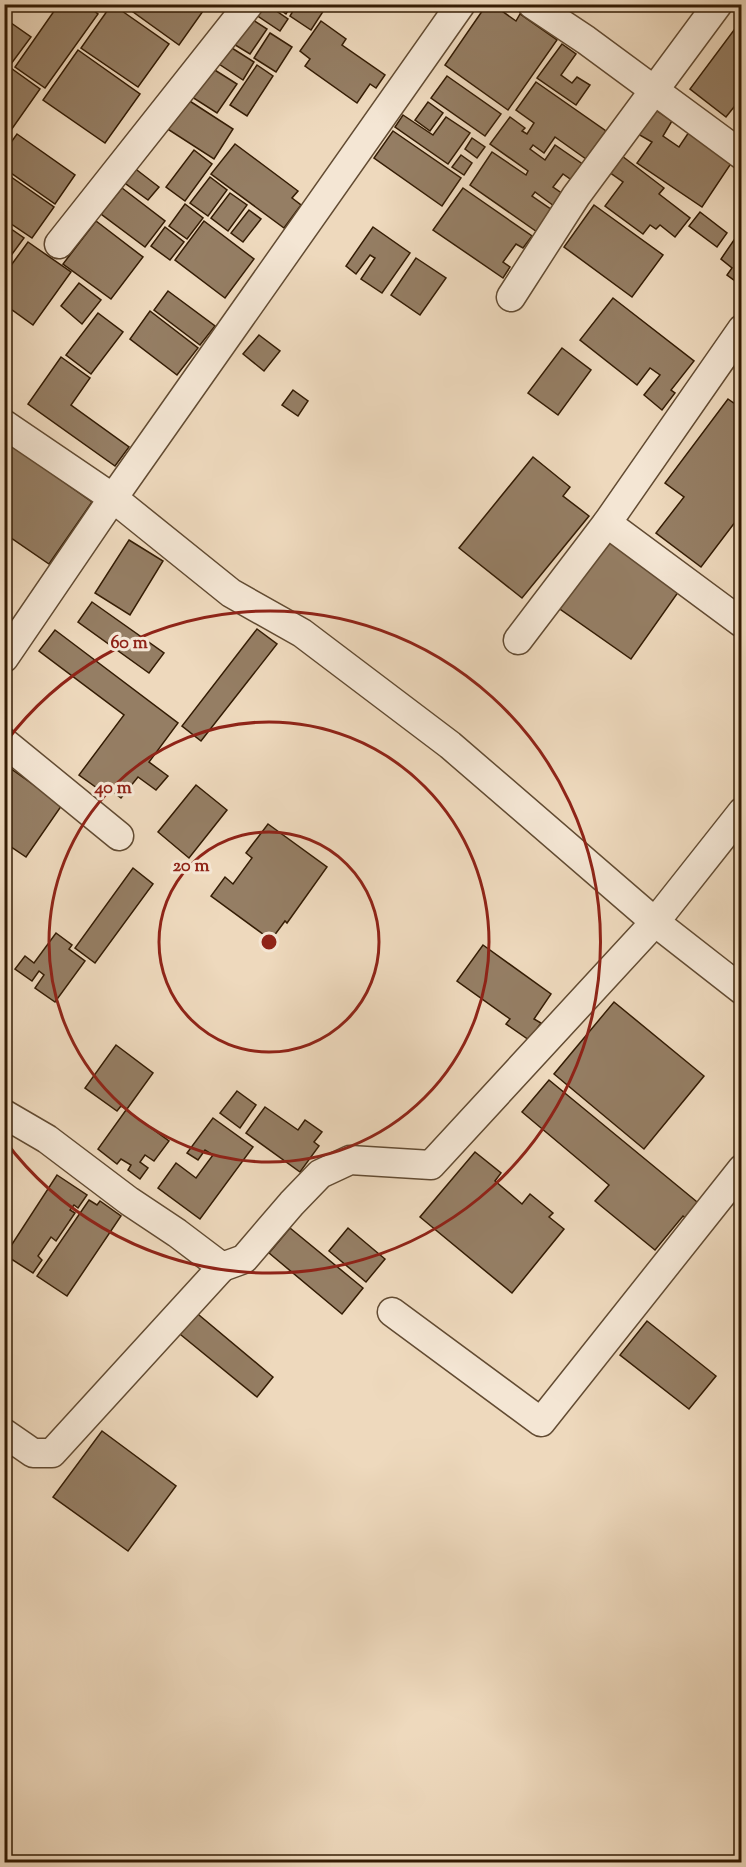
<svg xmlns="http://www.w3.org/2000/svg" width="746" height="1867" viewBox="0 0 746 1867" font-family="'Sorts Mill Goudy',serif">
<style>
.building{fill:#957e64;stroke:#341c04;stroke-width:1.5}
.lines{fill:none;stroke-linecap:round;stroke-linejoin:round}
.minor-casing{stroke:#624b32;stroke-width:31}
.minor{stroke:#f4e6d4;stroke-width:28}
.ring{fill:none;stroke:#8f2418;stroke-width:3}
.centre{fill:#8f2418;stroke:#f4e6d4;stroke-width:3}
.ring-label{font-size:18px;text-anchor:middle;font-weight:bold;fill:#8f2418;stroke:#f4e6d4;stroke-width:6;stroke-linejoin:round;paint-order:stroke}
</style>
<rect width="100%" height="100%" fill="#eed9bd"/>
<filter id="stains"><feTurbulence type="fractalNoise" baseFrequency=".00333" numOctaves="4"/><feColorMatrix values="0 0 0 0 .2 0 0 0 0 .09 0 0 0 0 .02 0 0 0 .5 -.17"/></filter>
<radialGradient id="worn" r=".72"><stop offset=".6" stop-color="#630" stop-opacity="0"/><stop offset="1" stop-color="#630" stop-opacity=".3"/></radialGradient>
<g class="building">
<polygon points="59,4 85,4 98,14 45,88 15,67"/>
<polygon points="112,4 169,44 138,87 81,48"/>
<polygon points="122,4 208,4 179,45"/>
<polygon points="254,4 266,4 288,19 280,31 250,11"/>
<polygon points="272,4 292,4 286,14"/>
<polygon points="297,4 322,4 326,7 311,30 290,16"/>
<polygon points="487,4 492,4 516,21 520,14 557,40 508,110 445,65"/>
<polygon points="244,14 267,29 250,54 227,40"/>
<polygon points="4,18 31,37 11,64 4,59"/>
<polygon points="321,21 346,39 342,45 385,75 376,88 370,84 357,103 305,66 310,59 300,51"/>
<polygon points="737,26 742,30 742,97 726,117 690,89"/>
<polygon points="270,33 292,47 276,72 254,58"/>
<polygon points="224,43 254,62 243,80 213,60"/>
<polygon points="562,44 576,54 561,75 572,83 577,77 590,85 576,105 537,78"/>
<polygon points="78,50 140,94 105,143 43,100"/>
<polygon points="257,65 273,76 247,116 230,105"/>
<polygon points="8,66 40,89 9,133 4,130 4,72"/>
<polygon points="210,67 237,84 217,113 192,97"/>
<polygon points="447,76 501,114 485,136 431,98"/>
<polygon points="536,82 606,131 586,159 555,137 544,153 533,145 530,149 545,160 555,145 584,165 573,181 563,174 553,187 566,196 558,209 535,192 532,196 555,212 540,234 470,185 492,152 526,175 528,171 490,144 510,117 525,128 522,131 527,134 534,123 516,110"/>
<polygon points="185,98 233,129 214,159 166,128"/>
<polygon points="428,102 443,113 430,131 415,120"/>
<polygon points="654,109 672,121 663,136 679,147 689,132 732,162 702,207 637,163 652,142 638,134"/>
<polygon points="403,115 433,135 446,117 470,133 448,164 395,127"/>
<polygon points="393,131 461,178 442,206 374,158"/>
<polygon points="17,134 75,175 55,204 4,168 4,152"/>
<polygon points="472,138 485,147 477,158 465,149"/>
<polygon points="235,144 298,191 292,198 301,205 284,228 211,174"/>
<polygon points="194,150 212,164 185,201 166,187"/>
<polygon points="461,155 472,163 464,175 452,167"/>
<polygon points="622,156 664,188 659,194 690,218 675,237 660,225 656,229 650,225 643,234 605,206 623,182 609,172"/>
<polygon points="133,167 159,187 148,200 122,181"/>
<polygon points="4,172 54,207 32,238 4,219"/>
<polygon points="210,177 227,190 208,216 190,203"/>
<polygon points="122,188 165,221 145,247 101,214"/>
<polygon points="463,188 532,236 523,248 516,244 503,262 510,267 503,278 433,230"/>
<polygon points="230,193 247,205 228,231 211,218"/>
<polygon points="185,204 203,218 187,239 169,226"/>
<polygon points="594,205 663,255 632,297 564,247"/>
<polygon points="249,210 261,219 243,242 231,233"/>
<polygon points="700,212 727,233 717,247 689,226"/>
<polygon points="96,221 143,257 111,299 63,264"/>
<polygon points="204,221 254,259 225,298 175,260"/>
<polygon points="4,224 24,238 4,265"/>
<polygon points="165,227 184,242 170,260 151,246"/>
<polygon points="373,227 410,253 382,293 361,279 375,258 370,255 356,274 346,266"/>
<polygon points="736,237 742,242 742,286 727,275 732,268 721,259"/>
<polygon points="28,242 71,272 33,325 4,304 4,275"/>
<polygon points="416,258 446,278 420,315 391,295"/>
<polygon points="79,283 101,300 82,324 61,306"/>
<polygon points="168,291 215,326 200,345 154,310"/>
<polygon points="613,298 694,361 671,390 675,393 662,410 644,395 660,375 650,368 637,385 580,340"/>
<polygon points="150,311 198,348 177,375 130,339"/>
<polygon points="98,313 123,332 91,374 66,355"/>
<polygon points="259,335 280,351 264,371 243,354"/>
<polygon points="562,348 591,370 558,415 528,393"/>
<polygon points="61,357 90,378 71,405 129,447 115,466 28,404"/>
<polygon points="293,390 308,401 298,416 282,405"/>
<polygon points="728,399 742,409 742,513 701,567 656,533 684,497 665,483"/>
<polygon points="6,441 92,502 49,564 4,533"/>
<polygon points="533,457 570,487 563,496 589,516 522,598 459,548"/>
<polygon points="606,539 679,591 631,659 557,607"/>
<polygon points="129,540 163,561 130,615 95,593"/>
<polygon points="92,602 164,653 149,673 78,622"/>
<polygon points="257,629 277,644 201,741 182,726"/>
<polygon points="55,630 178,723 149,762 168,776 156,790 138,777 121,798 101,783 97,788 79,775 124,715 39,651"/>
<polygon points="7,766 62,805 26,857 4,842 4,769"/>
<polygon points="196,785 227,810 189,858 158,832"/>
<polygon points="268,824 327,867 287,923 285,921 271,940 211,896 225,877 233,884 252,858 246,853"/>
<polygon points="133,868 153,884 95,963 75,948"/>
<polygon points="56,933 72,945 69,949 85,961 55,1002 35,988 44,975 39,971 32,981 15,969 25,956 34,963"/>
<polygon points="483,945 551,994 534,1019 541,1023 529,1040 506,1024 510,1019 457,981"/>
<polygon points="614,1002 704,1076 644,1149 554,1074"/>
<polygon points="116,1045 153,1073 127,1109 121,1106 117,1111 85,1088"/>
<polygon points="549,1080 702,1206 689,1221 683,1216 655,1250 595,1201 609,1185 522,1112"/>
<polygon points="237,1091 256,1105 240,1128 220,1113"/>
<polygon points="265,1107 298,1130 305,1120 322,1132 314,1142 319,1146 300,1172 246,1133"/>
<polygon points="126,1110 169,1141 154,1161 145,1155 140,1162 148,1168 140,1179 128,1170 131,1165 121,1159 117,1164 98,1149"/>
<polygon points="213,1118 253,1147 200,1219 158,1188 176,1163 196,1178 213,1155 205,1150 198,1160 187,1153"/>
<polygon points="475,1152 501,1173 495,1181 522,1204 530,1194 553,1213 549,1217 564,1229 512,1293 420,1217"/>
<polygon points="57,1175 87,1195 78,1208 74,1205 70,1210 75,1213 56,1241 51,1237 38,1256 42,1260 33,1273 5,1255"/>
<polygon points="89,1200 97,1205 100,1201 121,1216 67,1296 37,1276"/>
<polygon points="290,1228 363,1288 342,1314 269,1253"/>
<polygon points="348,1228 385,1259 366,1282 329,1251"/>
<polygon points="187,1305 273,1377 257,1397 170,1326"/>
<polygon points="647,1321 716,1376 689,1409 620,1355"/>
<polygon points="102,1431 176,1486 128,1551 53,1497"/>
</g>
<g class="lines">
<g class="minor-casing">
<g id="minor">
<polyline points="532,4 586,40 742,155"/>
<polyline points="59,244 249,4"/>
<polyline points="511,297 576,196 718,4"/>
<polyline points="742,329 607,523 742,623"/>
<polyline points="4,424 113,498 461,4"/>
<polyline points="518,640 607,523"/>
<polyline points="4,658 113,498 231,593 302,633 450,745 655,922 742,990"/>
<polyline points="4,742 119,836"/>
<polyline points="4,1114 47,1139 129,1201 177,1233 222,1267 244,1259 292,1203 320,1174 350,1160 431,1165 655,922 742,812"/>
<polyline points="392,1312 541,1422 742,1169"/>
<polyline points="4,1433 33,1453 52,1453 222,1267"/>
</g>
</g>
<use href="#minor" class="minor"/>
</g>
<g class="ring">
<circle cx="269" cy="942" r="110"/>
<circle cx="269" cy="942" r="220"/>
<path d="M5 743A331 331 0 1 1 5 1141"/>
</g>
<circle cx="269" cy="942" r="9" class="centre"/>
<g class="ring-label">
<text x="129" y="648">60 m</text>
<text x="113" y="793">40 m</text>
<text x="191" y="871">20 m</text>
</g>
<rect width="746" height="1867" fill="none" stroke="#eed9bd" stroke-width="24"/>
<rect x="6" y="6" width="734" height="1855" fill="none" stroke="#341c04" stroke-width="3"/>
<rect x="12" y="12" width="722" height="1843" fill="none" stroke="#341c04" stroke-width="1.5"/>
<rect width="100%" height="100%" filter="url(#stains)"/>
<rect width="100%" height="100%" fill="url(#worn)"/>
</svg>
